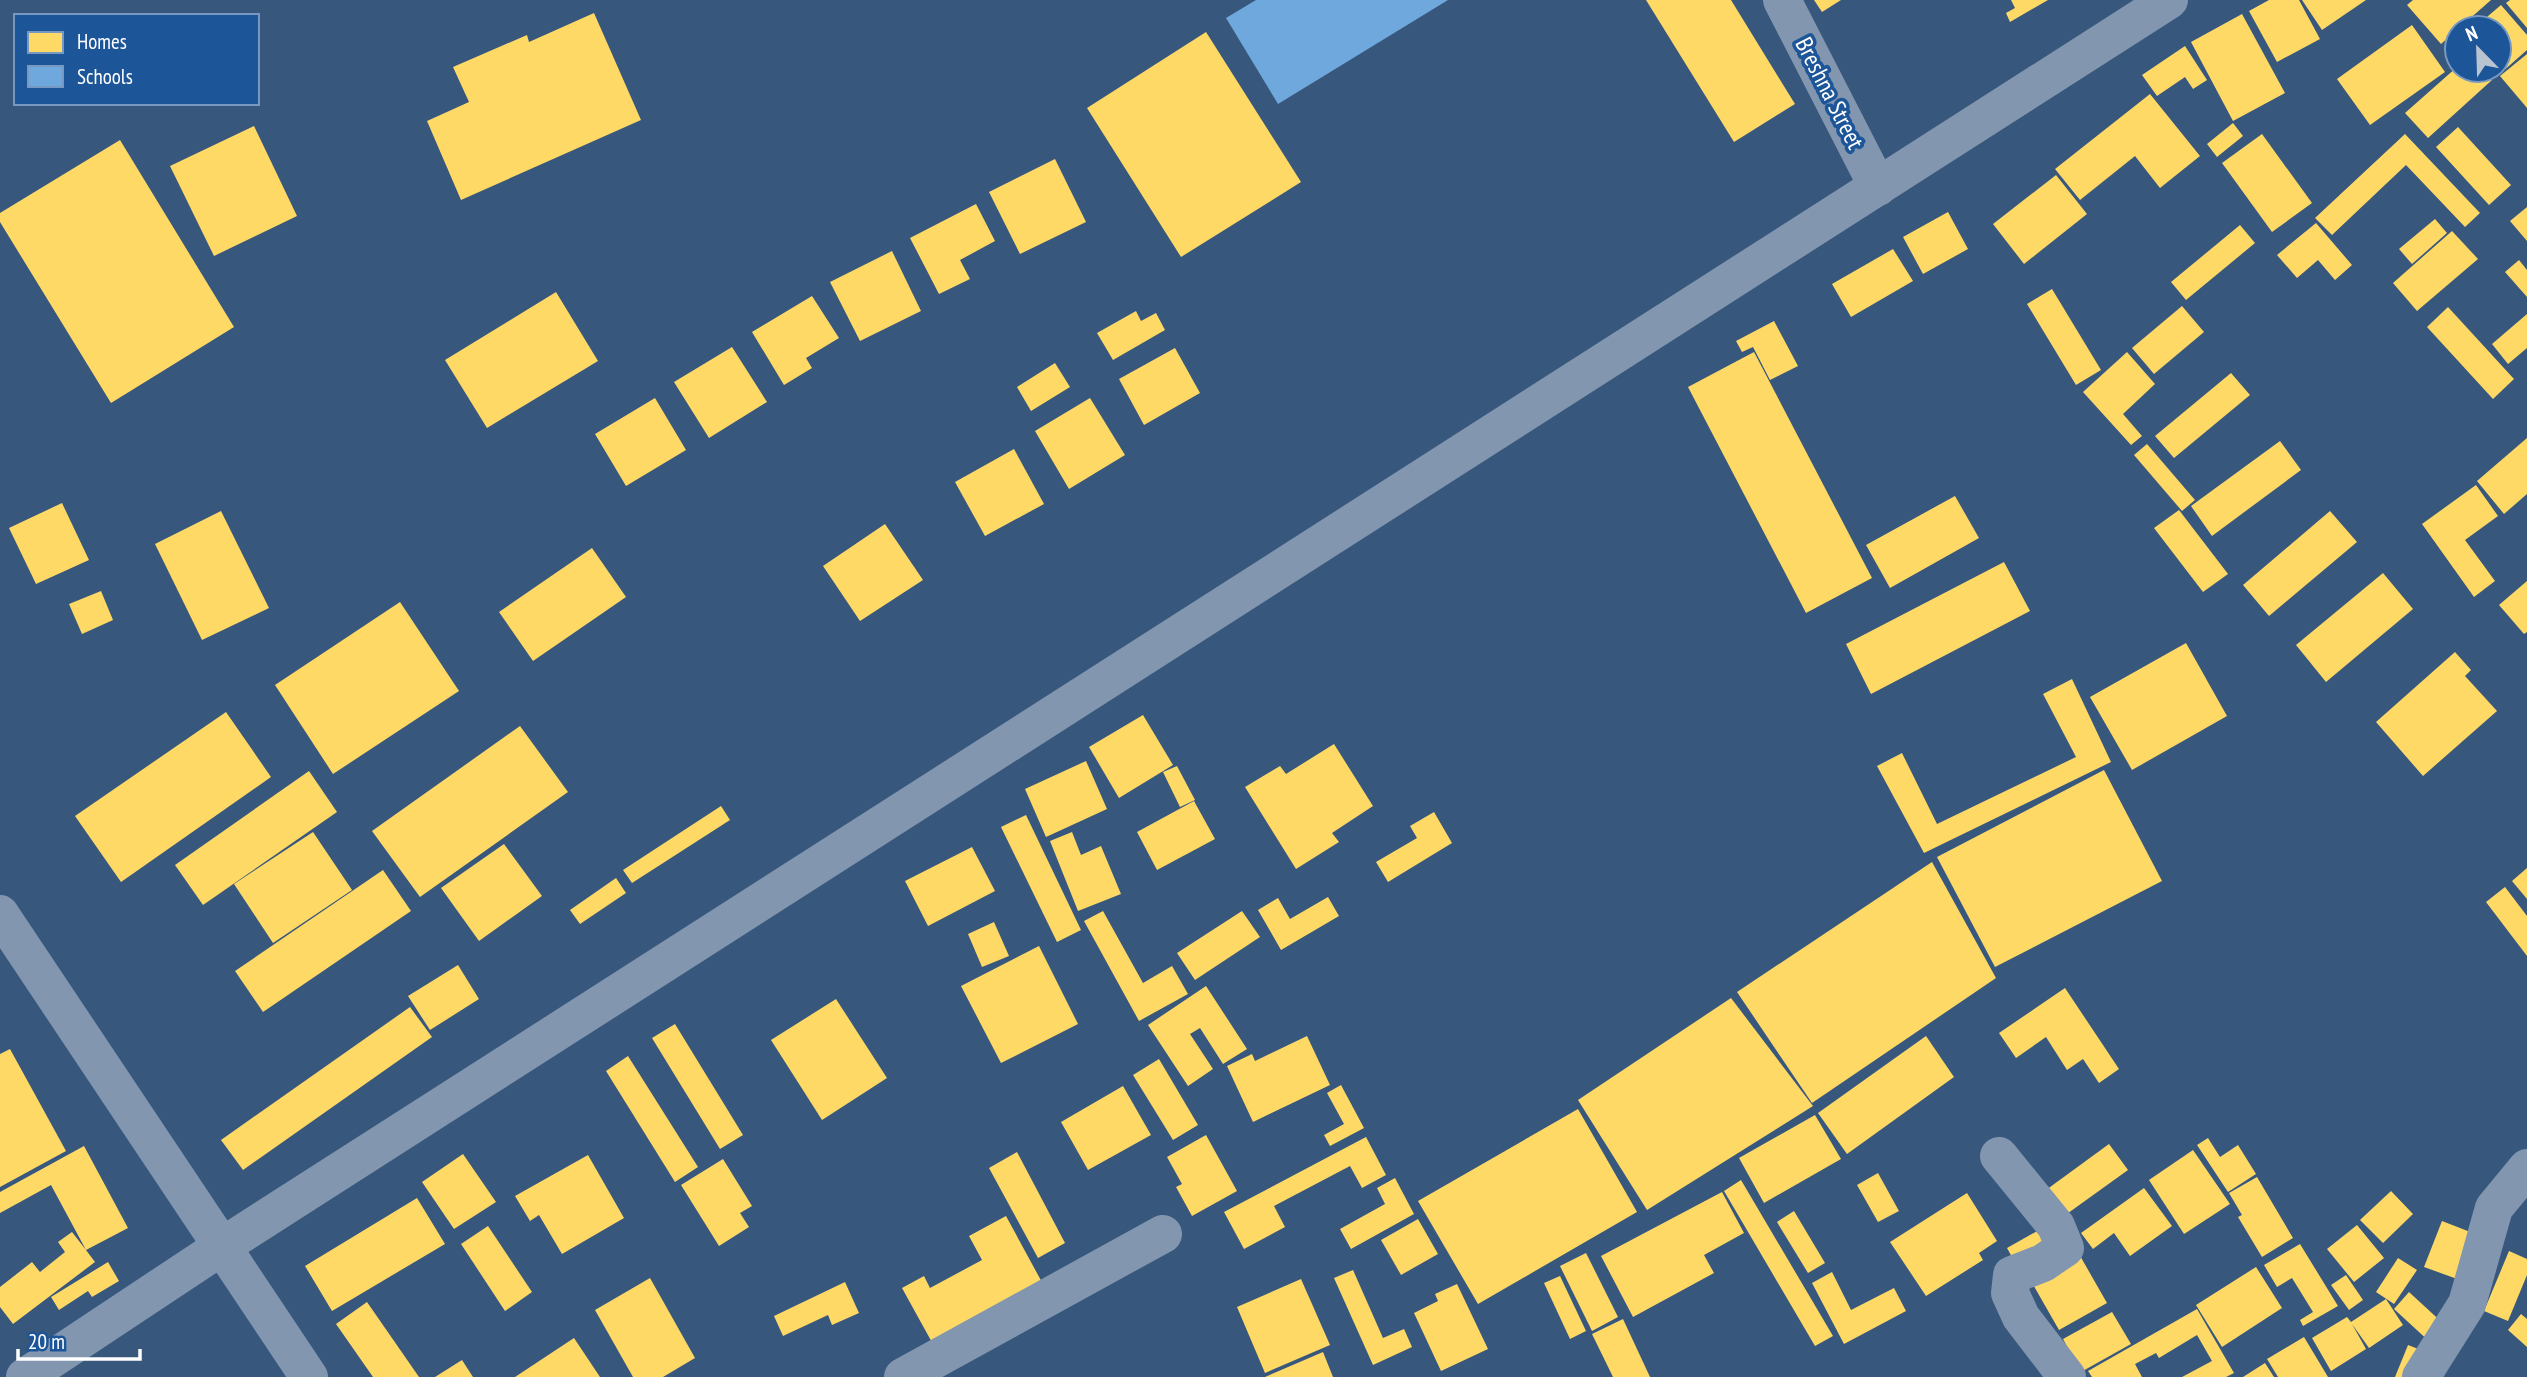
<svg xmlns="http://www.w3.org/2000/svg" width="2527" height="1377" viewBox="0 0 2527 1377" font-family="'PT Sans Narrow',sans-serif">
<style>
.homes{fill:#ffd966}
.schools{fill:#6fa8dc}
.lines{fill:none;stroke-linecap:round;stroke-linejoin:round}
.minor{stroke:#8297af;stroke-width:38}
.labels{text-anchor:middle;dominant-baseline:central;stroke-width:7;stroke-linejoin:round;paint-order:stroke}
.street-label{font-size:24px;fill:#fff;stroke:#1c5598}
</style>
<rect width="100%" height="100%" fill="#38577c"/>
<g class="homes">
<polygon points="1646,0 1731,0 1795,104 1734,142"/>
<polygon points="1814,0 1841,0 1822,12"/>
<polygon points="2011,0 2048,0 2010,22 2006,13 2015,8"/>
<polygon points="2269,0 2299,0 2320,39 2277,62 2249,11"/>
<polygon points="2302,0 2366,0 2322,30"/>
<polygon points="2413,0 2491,0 2441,44 2407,5"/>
<polygon points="2510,0 2527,0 2527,28 2506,3"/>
<polygon points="2501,5 2527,35 2527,50 2502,72 2499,69 2499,28 2474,28"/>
<polygon points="594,13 641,120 461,200 427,121 469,102 453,67 527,35 529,42"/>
<polygon points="2242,14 2285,93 2233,121 2191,42"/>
<polygon points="2412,25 2445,72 2370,125 2337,79"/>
<polygon points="1206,32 1301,182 1181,257 1087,108"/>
<polygon points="2185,46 2207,80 2193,89 2185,77 2157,96 2142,75"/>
<polygon points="2527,54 2527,108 2500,76"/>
<polygon points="2457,67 2457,70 2483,70 2492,80 2428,138 2405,113"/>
<polygon points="2150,94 2200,156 2160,188 2135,156 2080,200 2055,169"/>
<polygon points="2233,123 2243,136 2217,157 2207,144"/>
<polygon points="254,126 297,216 214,256 170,166"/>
<polygon points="2458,127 2511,185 2489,205 2436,147"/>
<polygon points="2262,134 2312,203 2272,232 2222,163"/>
<polygon points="2405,134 2480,213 2465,227 2406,165 2332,235 2315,218"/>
<polygon points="120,140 234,327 111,403 0,222 0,213"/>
<polygon points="1055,159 1086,222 1020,254 989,192"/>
<polygon points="2056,175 2087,214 2024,264 1993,224"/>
<polygon points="976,204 995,241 960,260 970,279 939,294 910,238"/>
<polygon points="2527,207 2527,241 2510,221"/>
<polygon points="1948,212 1968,249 1923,274 1903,237"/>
<polygon points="2435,219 2447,233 2412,264 2399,249"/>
<polygon points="2316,223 2352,265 2335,280 2318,260 2297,278 2277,255"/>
<polygon points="2240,225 2255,243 2186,300 2171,282"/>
<polygon points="2452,231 2478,259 2417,311 2393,283"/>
<polygon points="1893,249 1913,281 1851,317 1832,284"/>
<polygon points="892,251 921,311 860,341 830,282"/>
<polygon points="2519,260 2527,270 2527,297 2505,272"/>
<polygon points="2052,289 2101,370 2076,385 2027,304"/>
<polygon points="556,292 598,361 487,428 445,360"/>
<polygon points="812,296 839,338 806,358 812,368 784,385 752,332"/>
<polygon points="2182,306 2204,332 2154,374 2132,348"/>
<polygon points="2448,307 2514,379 2493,399 2427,327"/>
<polygon points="1136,311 1141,321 1156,313 1165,330 1113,360 1097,333"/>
<polygon points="2527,314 2527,348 2508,364 2492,344"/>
<polygon points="1774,321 1798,366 1770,380 1753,347 1742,352 1736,341"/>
<polygon points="732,347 767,402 709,438 674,382"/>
<polygon points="1175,348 1200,393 1144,425 1119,379"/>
<polygon points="1754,352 1872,578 1806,613 1688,387"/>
<polygon points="2127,352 2155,384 2123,414 2142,436 2131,445 2083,392"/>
<polygon points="1055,363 1070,387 1031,411 1017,387"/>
<polygon points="2231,373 2250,395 2174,458 2155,436"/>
<polygon points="655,398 686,450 626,486 595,434"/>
<polygon points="1090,398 1125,455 1069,489 1035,431"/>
<polygon points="2527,438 2527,494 2504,514 2477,481"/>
<polygon points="2280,441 2301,470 2212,536 2191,506"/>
<polygon points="2147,444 2195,500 2182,511 2134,455"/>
<polygon points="1014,449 1044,504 985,536 955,482"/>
<polygon points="2476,485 2498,516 2465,540 2495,581 2474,597 2422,524"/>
<polygon points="1955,496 1979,538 1890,588 1866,545"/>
<polygon points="62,503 89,560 36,584 9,528"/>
<polygon points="2179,510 2228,574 2203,592 2154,528"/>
<polygon points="221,511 269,608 202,640 155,544"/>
<polygon points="2330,511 2357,542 2269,616 2243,585"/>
<polygon points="885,524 923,580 860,621 823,566"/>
<polygon points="592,548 626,597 533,661 499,612"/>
<polygon points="2004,562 2030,611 1871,694 1846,644"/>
<polygon points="2383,573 2413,609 2326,682 2296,645"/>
<polygon points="2527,581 2527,632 2524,634 2499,605"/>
<polygon points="101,591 113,620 82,634 69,604"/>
<polygon points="400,602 459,691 333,774 275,685"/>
<polygon points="2186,643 2227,716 2132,770 2090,697"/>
<polygon points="2455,652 2471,670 2465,676 2497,711 2423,776 2376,722"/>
<polygon points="2072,679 2111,762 1924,853 1877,766 1902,753 1937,824 2076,757 2043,694"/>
<polygon points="226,712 271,777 121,882 75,816"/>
<polygon points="1143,715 1173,765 1119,798 1089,747"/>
<polygon points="520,726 568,792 420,897 372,831"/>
<polygon points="1334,744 1373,806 1332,833 1339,842 1296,869 1245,787 1280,766 1286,774"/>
<polygon points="1086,761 1107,809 1046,837 1025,789"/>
<polygon points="1177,766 1195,800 1180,807 1163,772"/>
<polygon points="2104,770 2162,881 1995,967 1937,857"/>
<polygon points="309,771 337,812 203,905 175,865"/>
<polygon points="1194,801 1215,839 1157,870 1137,832"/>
<polygon points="721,806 730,820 632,883 623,870"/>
<polygon points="1434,812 1452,843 1388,882 1376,862 1417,838 1410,826"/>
<polygon points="1026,815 1081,930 1057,942 1001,827"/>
<polygon points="313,832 352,890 273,943 234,884"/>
<polygon points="1072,832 1081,855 1101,846 1121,894 1078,911 1050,841"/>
<polygon points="504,844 542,896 479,941 441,888"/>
<polygon points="972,847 995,891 928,926 905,881"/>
<polygon points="1932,862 1996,978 1812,1103 1737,992"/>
<polygon points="2527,868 2527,899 2512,881"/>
<polygon points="383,870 411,911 263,1012 235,971"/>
<polygon points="616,878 626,893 580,924 570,910"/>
<polygon points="2505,887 2527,916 2527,956 2486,902"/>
<polygon points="1328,897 1339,916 1281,950 1258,910 1278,898 1290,919"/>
<polygon points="1103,911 1143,983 1172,966 1188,994 1139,1021 1084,921"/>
<polygon points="1242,911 1260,937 1195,980 1177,953"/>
<polygon points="994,922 1009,956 982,967 968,934"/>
<polygon points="1039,946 1078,1024 1001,1063 961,986"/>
<polygon points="458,965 479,999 430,1030 408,996"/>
<polygon points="1206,986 1247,1049 1223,1064 1200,1028 1190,1034 1213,1069 1188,1086 1148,1025"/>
<polygon points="2065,988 2119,1069 2099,1083 2083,1059 2067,1070 2046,1037 2016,1058 1999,1033"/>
<polygon points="1731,998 1813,1106 1647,1210 1578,1100"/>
<polygon points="836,999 887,1078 822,1120 771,1040"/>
<polygon points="410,1007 432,1037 243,1170 221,1140"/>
<polygon points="675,1024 743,1135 720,1149 652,1038"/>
<polygon points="1307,1036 1330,1085 1253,1122 1227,1066 1252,1054 1255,1061"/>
<polygon points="1926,1036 1954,1077 1847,1154 1818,1113"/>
<polygon points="10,1049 66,1151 0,1187 0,1054"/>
<polygon points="628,1056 698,1167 675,1182 606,1071"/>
<polygon points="1159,1059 1198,1125 1173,1140 1133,1075"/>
<polygon points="1341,1085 1364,1128 1330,1146 1324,1135 1344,1124 1327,1093"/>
<polygon points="1123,1086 1151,1135 1088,1170 1061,1122"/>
<polygon points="1578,1109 1637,1212 1478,1304 1418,1201"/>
<polygon points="1815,1115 1841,1159 1764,1203 1739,1158"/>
<polygon points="1206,1135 1237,1191 1192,1216 1176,1187 1182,1184 1167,1157"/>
<polygon points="1366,1137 1386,1175 1362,1188 1350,1166 1274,1206 1285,1227 1244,1249 1224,1212"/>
<polygon points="2208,1138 2220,1157 2238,1145 2256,1174 2228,1192 2197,1145"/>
<polygon points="2109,1144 2128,1170 2064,1216 2046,1190"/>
<polygon points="84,1146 128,1228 86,1250 95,1262 13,1324 0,1307 0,1287 32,1262 40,1272 65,1252 58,1242 72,1232 86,1250 51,1185 0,1213 0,1192"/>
<polygon points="2193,1150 2230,1204 2184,1234 2149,1180"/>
<polygon points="1017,1152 1065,1243 1038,1258 989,1168"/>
<polygon points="463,1154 496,1202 454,1229 422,1182"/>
<polygon points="588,1155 624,1218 562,1254 539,1215 530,1221 515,1196"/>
<polygon points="723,1159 752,1206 740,1213 749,1227 719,1246 681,1185"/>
<polygon points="1878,1173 1899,1211 1878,1222 1857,1185"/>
<polygon points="2257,1177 2293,1238 2262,1257 2238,1217 2242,1215 2229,1193"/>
<polygon points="1395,1178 1414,1214 1351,1249 1340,1229 1385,1204 1377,1188"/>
<polygon points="1741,1180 1833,1336 1815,1346 1724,1191"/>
<polygon points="2144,1188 2172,1226 2130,1256 2114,1233 2093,1249 2081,1233"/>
<polygon points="2391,1191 2413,1214 2383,1243 2360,1220"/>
<polygon points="1722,1192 1744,1233 1704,1255 1714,1273 1633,1317 1601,1256"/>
<polygon points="1967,1193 1997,1241 1979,1253 1983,1260 1926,1296 1890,1242"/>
<polygon points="417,1198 445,1244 332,1311 305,1266"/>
<polygon points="1794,1211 1825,1263 1808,1273 1777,1222"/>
<polygon points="1006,1216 1044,1286 934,1346 902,1288 924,1276 930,1288 982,1260 969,1236"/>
<polygon points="1418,1219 1438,1254 1401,1275 1381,1240"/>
<polygon points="2442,1221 2478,1235 2460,1280 2424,1267"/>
<polygon points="2048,1225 2058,1243 2017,1266 2007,1248"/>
<polygon points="2357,1225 2384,1258 2354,1282 2327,1249"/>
<polygon points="488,1226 532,1292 505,1311 461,1244"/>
<polygon points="2300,1244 2338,1306 2303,1326 2300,1320 2313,1312 2292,1278 2277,1287 2264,1265"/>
<polygon points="2509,1251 2527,1259 2527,1275 2508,1321 2484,1311"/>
<polygon points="1586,1253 1618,1317 1592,1331 1560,1266"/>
<polygon points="2079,1254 2107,1303 2059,1330 2031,1281"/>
<polygon points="2398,1258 2417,1270 2394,1304 2376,1292"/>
<polygon points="108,1262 119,1281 92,1297 88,1291 59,1310 51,1297"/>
<polygon points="2256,1267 2282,1308 2222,1347 2196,1305"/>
<polygon points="1353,1270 1383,1338 1404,1329 1412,1347 1373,1365 1334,1278"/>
<polygon points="1832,1272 1851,1310 1894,1288 1906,1311 1844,1344 1812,1283"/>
<polygon points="2346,1275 2363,1300 2349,1310 2331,1285"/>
<polygon points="1560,1276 1586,1331 1570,1339 1544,1283"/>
<polygon points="650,1278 695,1358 663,1377 633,1377 595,1310"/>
<polygon points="1301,1279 1330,1345 1265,1373 1237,1307"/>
<polygon points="845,1282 859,1313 832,1325 828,1315 783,1336 774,1316"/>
<polygon points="1457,1284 1488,1349 1441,1371 1414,1313 1438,1301 1435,1294"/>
<polygon points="2409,1292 2447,1327 2432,1344 2394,1309"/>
<polygon points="2386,1299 2403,1325 2369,1348 2352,1324 2366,1349 2331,1371 2312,1338 2347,1317 2351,1322"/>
<polygon points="367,1302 419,1377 373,1377 336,1324"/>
<polygon points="2197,1309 2234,1373 2226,1377 2182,1377 2212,1361 2197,1335 2159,1358 2156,1353 2135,1364 2142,1377 2092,1377 2088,1371"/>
<polygon points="2112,1312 2131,1344 2081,1372 2063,1339"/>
<polygon points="2521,1314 2527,1319 2527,1347 2508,1330"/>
<polygon points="1623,1319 1650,1377 1613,1377 1592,1334"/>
<polygon points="2304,1337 2328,1377 2278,1377 2267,1359"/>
<polygon points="574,1338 600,1377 515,1377"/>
<polygon points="2408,1345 2426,1352 2417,1377 2395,1377"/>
<polygon points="1323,1352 1333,1377 1265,1377"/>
<polygon points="462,1360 473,1377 435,1377"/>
<polygon points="2265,1363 2274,1377 2243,1377"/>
</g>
<polygon class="schools" points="1256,0 1448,0 1278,104 1226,18"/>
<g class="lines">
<g class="minor">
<polyline points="1782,0 1878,187"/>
<polyline points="0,914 309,1377"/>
<polyline points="1999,1156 2056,1226 2065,1248 2043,1263 2012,1275 2010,1293 2021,1317 2067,1377"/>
<polyline points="25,1377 221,1247 2169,0"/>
<polyline points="903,1377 1163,1234"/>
<polyline points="2421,1377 2467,1304 2494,1208 2527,1168"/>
</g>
</g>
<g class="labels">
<g class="street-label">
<text transform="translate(1830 93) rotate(63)">Breshna Street</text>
</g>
</g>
<rect x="14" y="14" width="245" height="91" fill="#1c5598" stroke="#7799c1" stroke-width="2"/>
<rect x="28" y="32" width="35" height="21" fill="#ffd966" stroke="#7799c1" stroke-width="2"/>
<text x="77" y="49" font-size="21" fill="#ffffff">Homes</text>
<rect x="28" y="66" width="35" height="21" fill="#6fa8dc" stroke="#7799c1" stroke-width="2"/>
<text x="77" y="84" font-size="21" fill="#ffffff">Schools</text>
<g transform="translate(2478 49) rotate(337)"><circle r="33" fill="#1c5598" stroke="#7799c1" stroke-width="2"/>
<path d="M0-5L12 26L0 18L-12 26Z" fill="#b9c4d1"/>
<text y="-10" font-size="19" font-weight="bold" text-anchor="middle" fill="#ffffff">N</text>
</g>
<path d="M18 1349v10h122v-10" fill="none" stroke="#ffffff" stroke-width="3.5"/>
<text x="28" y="1349" font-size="21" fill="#ffffff" stroke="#1c5598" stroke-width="5" paint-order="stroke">20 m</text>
</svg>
